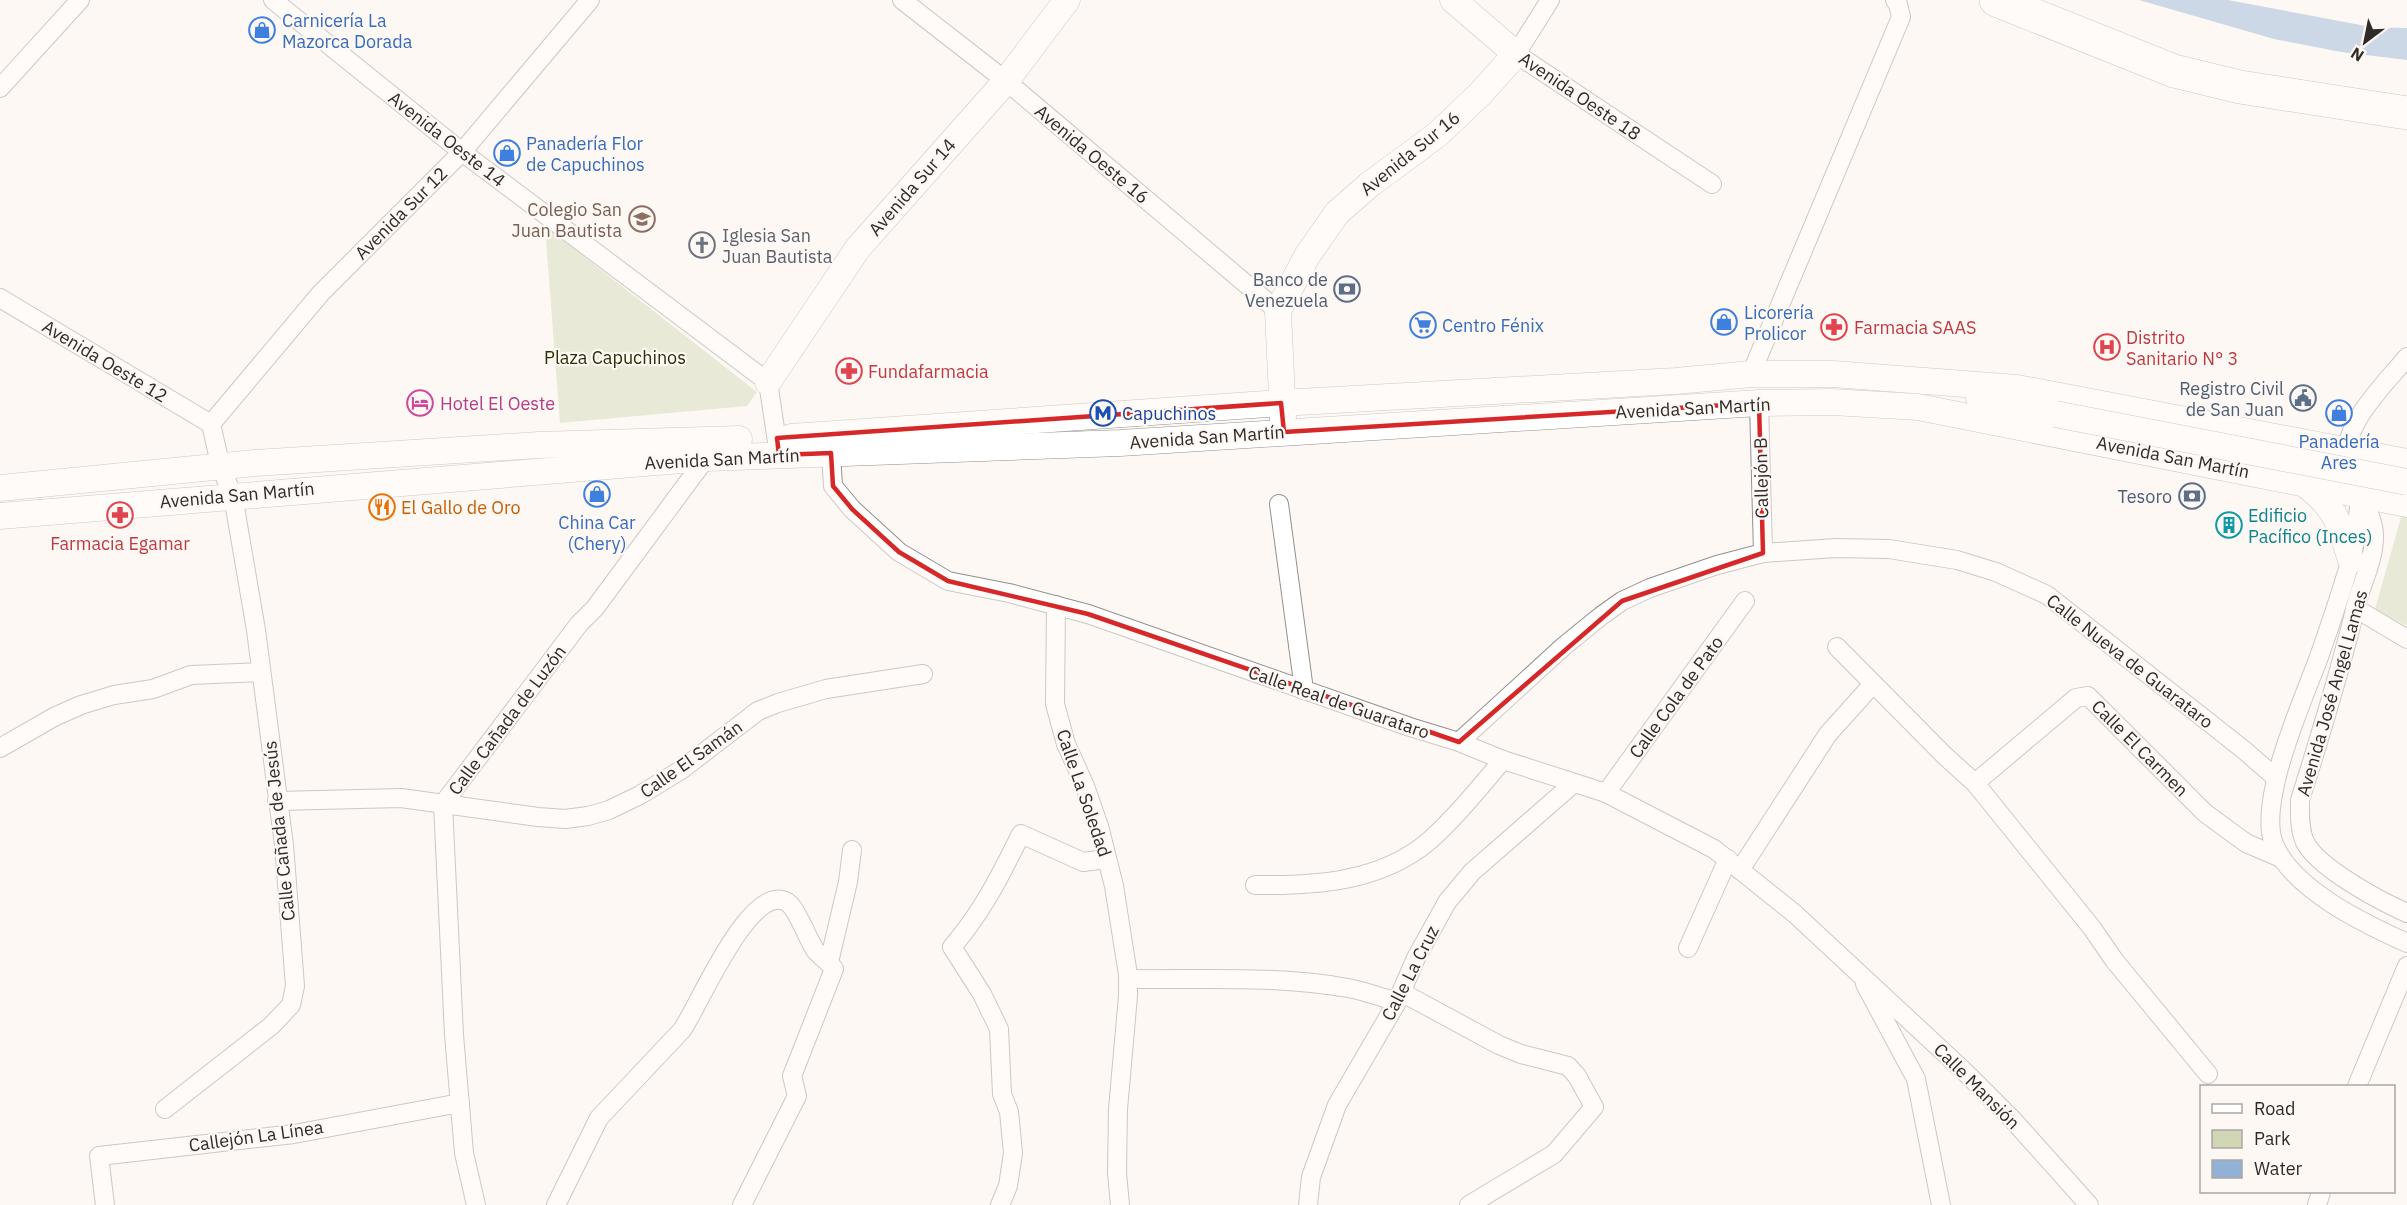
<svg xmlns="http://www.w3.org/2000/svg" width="2407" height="1205" viewBox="0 0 2407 1205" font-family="'IBM Plex Sans',sans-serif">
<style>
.green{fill:#d1d7b4}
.water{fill:#92b1d7}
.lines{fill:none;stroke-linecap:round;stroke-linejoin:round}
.street-casing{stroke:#958e8a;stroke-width:20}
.secondary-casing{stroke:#958e8a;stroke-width:27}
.highway-casing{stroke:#958e8a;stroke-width:34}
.street{stroke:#fff;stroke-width:18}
.secondary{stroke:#fff;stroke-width:26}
.highway{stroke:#fff;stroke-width:33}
.secondary-bridge-casing{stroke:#958e8a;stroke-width:27;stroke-linecap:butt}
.secondary-bridge{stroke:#fff;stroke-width:26}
.marked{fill:none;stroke:#d62828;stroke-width:4.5;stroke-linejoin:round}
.labels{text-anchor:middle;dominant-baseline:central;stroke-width:4.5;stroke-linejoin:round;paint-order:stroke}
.shop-label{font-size:18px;fill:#366cbe;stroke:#fef8f4;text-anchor:start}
.street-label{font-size:18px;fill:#2e2b29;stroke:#fef8f4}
.education-label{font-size:18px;fill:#785e54;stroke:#fef8f4;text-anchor:end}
.worship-label{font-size:18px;fill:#5b616d;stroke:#fef8f4;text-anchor:start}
.service-label{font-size:18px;fill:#4e5e75;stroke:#fef8f4;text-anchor:end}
.health-label{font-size:18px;fill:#be3a42;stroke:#fef8f4;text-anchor:start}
.park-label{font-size:18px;fill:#2a2f08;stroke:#fef8f4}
.hotel-label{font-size:18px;fill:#b23c85;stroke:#fef8f4;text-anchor:start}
.transit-label{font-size:18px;fill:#164399;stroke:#fef8f4;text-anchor:start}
.food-label{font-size:18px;fill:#c56008;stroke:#fef8f4;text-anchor:start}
.culture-label{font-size:18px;fill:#0d838f;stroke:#fef8f4;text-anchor:start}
</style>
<rect width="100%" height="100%" fill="#fef8f4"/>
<g class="green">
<polygon points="545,226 757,392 747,406 560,423"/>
<polygon points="2403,510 2407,511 2407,626 2375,609"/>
</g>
<polygon class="water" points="2139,0 2228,0 2371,27 2407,28 2407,60 2341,52 2274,39"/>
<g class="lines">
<g class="street-casing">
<g id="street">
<polyline points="273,0 462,152 768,382 779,455"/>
<polyline points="902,0 1006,81 1278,311"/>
<polyline points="1550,0 1516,54 1712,184"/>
<polyline points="0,88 80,0"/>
<polyline points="0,298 211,424"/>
<polyline points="1751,374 1901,17 1898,4 1895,0"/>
<polyline points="1759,403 1763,553"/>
<polyline points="211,424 321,293 462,152 590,0"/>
<polyline points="831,453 833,486 852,509 899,552 948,581 1009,593 1088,614 1410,727 1459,742 1503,760 1606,793 1714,849 1795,914 1964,1071 2012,1119 2089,1205"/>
<path d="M 2349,461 C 2338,428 2387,382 2407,357"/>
<path d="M 2358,487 C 2364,504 2375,521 2374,539 C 2373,564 2360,586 2355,610 C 2339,674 2320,737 2300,800 C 2300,813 2299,829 2305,842 C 2318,868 2380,901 2407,913"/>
<path d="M 2361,494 C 2357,517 2357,540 2350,562 C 2341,594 2330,625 2319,657 C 2303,700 2257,802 2274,844 C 2293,890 2365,924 2407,943"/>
<polyline points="1279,504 1304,690"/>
<polyline points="1056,605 1055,704 1066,744 1085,786 1099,826 1114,886 1128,975 1128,996 1118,1109 1117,1173 1120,1205"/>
<polyline points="2355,608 2407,639"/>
<polyline points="1837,647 1945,756 1975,783 2092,928 2114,960 2208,1074"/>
<polyline points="1459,742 1564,646 1601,616 1622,601 1650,588 1717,565 1763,553 1836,548 1889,549 1957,560 1996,572 2047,595 2244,750 2276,778"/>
<polyline points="0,748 54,717 81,705 114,695 153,689 191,675 261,672"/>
<polyline points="1975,783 2076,698 2088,696 2205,813 2246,843 2281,858"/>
<polyline points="1606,793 1745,601"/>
<polyline points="277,801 401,798 538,817 565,819 588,816 609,810 640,795 681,770 758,711 778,703 826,689 923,674"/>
<polyline points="1740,870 1828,734 1873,684"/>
<path d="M 1255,885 C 1315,886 1381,882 1429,841 C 1456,817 1479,788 1503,760"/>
<polyline points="1688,948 1728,859"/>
<polyline points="829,962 848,882 852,850"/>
<path d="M 1128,979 C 1201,980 1276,975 1348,988 C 1364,991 1381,997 1397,1002"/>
<polyline points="1865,984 1916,1079 1941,1205"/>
<polyline points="1401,992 1499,1045 1521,1054 1568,1066 1577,1076 1594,1107 1554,1154 1469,1205"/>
<polyline points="2357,1086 2407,966"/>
<polyline points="165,1109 271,1026 291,1005 295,986 284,845 256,630 233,496 221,468 211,424"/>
<polyline points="105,1205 99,1156 294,1134 460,1103"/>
<polyline points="476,1205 464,1153 454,1035 443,804 579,624 595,608 706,458"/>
<path d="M 556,1205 L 599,1118 L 682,1030 C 698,1008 750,881 787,902 C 791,905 794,909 796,913 C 803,925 808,938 815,950 C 821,957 829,962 834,969 L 792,1076 L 797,1096 L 742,1205"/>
<path d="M 1000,1205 L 1008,1186 L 1013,1153 L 1009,1112 L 1002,1094 L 999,1029 L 982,994 L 952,947 C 983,911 1000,876 1021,834 L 1083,862 L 1107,859"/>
<polyline points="1308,1205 1311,1177 1337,1105 1397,1002 1416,958 1447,902 1472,872 1574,783"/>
<polyline points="2317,1205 2321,1192"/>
</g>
</g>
<g class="secondary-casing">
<g id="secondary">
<polyline points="768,382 858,248 1006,81 1067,0"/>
<polyline points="1979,398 2055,414"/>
<polyline points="1283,419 1278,311 1307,256 1337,213 1369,185 1438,134 1480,94 1516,54 1453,0"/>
<polyline points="791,437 1281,403 1676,381 1751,374 1833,374 2017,388 2407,462"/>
<path d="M 2305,484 C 2337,509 2339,523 2351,560"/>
<polyline points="0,488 255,463 539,445 739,439"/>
<polyline points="0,516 706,458 1120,443 1759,403 1832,402 1918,407 2407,504"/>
</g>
</g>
<g class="highway-casing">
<polyline id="highway" points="1996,0 2174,71 2240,87 2407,113"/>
</g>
<use href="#street" class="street"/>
<use href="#secondary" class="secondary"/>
<use href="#highway" class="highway"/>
<g class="secondary-bridge-casing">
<polyline id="secondary-bridge" points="2055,414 2407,482"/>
</g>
<use href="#secondary-bridge" class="secondary-bridge"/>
</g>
<path d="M0 0H2407V1205H0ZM 1281,403 L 1284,432 L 1759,403 L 1763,553 L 1622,601 L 1459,742 L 1088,614 L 948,581 L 899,552 L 852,509 L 833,486 L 831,453 L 779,455 L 777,438 Z" fill="#fef8f4" fill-opacity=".55" fill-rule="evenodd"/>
<path class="marked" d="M 1281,403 L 1284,432 L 1759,403 L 1763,553 L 1622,601 L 1459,742 L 1088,614 L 948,581 L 899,552 L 852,509 L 833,486 L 831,453 L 779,455 L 777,438 Z"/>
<defs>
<g id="shop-ring" transform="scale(1.35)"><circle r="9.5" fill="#fef8f4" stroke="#3f7fe0" stroke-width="1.5"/><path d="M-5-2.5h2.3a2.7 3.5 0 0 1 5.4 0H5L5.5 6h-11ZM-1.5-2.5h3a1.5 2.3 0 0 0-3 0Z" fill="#3f7fe0"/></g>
<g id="school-ring" transform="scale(1.35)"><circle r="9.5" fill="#fef8f4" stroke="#8d6e63" stroke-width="1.5"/><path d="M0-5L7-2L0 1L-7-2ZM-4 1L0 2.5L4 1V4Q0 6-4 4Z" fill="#8d6e63"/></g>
<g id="church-ring" transform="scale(1.35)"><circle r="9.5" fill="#fef8f4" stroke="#6b7280" stroke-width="1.5"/><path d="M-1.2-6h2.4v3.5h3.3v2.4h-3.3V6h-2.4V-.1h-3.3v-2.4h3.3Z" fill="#6b7280"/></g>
<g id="bank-ring" transform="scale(1.35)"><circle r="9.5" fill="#fef8f4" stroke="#5c6f8a" stroke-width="1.5"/><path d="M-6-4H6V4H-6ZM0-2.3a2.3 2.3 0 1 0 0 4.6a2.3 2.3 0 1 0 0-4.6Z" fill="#5c6f8a"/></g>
<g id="supermarket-ring" transform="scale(1.35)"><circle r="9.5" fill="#fef8f4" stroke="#3f7fe0" stroke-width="1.5"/><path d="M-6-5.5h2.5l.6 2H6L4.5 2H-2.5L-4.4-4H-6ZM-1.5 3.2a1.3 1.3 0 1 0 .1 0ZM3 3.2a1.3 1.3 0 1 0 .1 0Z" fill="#3f7fe0"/></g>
<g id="pharmacy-ring" transform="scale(1.35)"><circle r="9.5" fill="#fef8f4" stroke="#e0444e" stroke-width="1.5"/><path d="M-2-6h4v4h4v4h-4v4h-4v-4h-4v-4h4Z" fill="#e0444e"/></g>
<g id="hospital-ring" transform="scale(1.35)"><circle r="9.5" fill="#fef8f4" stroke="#e0444e" stroke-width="1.5"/><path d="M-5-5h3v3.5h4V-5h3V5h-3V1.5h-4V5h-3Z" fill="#e0444e"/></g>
<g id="civic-ring" transform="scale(1.35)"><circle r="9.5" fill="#fef8f4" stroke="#5c6f8a" stroke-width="1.5"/><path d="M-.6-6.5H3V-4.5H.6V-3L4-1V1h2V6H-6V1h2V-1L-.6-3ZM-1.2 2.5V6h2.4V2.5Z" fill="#5c6f8a"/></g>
<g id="hotel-ring" transform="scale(1.35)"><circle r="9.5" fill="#fef8f4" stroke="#d1479c" stroke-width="1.5"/><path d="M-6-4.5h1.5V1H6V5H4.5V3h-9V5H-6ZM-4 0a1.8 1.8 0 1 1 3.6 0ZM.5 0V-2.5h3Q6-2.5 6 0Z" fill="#d1479c"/></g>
<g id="metro-ring" transform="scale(1.35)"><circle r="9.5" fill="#fef8f4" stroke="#1a4fb4" stroke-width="1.5"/><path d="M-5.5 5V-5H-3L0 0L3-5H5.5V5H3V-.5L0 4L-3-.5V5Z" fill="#1a4fb4"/></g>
<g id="restaurant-ring" transform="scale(1.35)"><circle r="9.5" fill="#fef8f4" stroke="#e8710a" stroke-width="1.5"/><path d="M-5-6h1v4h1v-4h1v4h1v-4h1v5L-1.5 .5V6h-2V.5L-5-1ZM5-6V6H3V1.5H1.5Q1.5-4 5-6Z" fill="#e8710a"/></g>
<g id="building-ring" transform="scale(1.35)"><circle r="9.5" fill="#fef8f4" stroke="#0f9aa8" stroke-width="1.5"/><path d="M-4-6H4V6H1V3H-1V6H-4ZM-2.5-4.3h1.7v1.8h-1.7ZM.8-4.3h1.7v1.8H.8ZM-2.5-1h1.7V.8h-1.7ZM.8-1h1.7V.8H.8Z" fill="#0f9aa8"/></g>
</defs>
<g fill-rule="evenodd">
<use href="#shop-ring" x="262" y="30"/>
<use href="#shop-ring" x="507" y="153"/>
<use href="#school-ring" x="642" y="219"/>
<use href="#church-ring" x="702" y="245"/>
<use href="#bank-ring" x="1347" y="289"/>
<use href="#shop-ring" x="1724" y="322"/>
<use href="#supermarket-ring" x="1423" y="325"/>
<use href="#pharmacy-ring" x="1834" y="327"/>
<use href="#hospital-ring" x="2107" y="347"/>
<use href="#pharmacy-ring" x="849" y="371"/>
<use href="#civic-ring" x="2303" y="398"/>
<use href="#hotel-ring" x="420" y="403"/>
<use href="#metro-ring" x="1103" y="413"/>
<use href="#shop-ring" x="2339" y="413"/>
<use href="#shop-ring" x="597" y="494"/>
<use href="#bank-ring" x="2192" y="496"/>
<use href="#restaurant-ring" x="382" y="507"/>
<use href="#pharmacy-ring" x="120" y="515"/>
<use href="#building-ring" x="2229" y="525"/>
</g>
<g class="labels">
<g class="shop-label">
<text x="282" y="20">Carnicería La<tspan x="282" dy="21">Mazorca Dorada</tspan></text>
<text x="526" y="143">Panadería Flor<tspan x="526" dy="21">de Capuchinos</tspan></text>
<text x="1744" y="312">Licorería<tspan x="1744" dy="21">Prolicor</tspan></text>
<text x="1442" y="325">Centro Fénix</text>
<text x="2339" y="441" text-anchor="middle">Panadería<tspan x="2339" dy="21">Ares</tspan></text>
<text x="597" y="522" text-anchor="middle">China Car<tspan x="597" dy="21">(Chery)</tspan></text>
</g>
<g class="street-label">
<text transform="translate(1580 96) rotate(34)">Avenida Oeste 18</text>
<text transform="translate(447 139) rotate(38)">Avenida Oeste 14</text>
<text transform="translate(1410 153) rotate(-39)">Avenida Sur 16</text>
<text transform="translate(1092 154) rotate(40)">Avenida Oeste 16</text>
<text transform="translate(912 187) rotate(-49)">Avenida Sur 14</text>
<text transform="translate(401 213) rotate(-45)">Avenida Sur 12</text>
<text transform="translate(105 361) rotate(31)">Avenida Oeste 12</text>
<text transform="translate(1693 408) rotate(-3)">Avenida San Martín</text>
<text transform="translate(1207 437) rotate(-4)">Avenida San Martín</text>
<text transform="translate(2173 457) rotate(11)">Avenida San Martín</text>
<text transform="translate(722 459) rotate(-3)">Avenida San Martín</text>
<text transform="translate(1761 478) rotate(-91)">Callejón B</text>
<text transform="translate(237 495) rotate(-5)">Avenida San Martín</text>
<text transform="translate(2130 661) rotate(38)">Calle Nueva de Guarataro</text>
<text transform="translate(2332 693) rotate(-74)">Avenida José Angel Lamas</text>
<text transform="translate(1676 697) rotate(-54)">Calle Cola de Pato</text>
<text transform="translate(1339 702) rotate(19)">Calle Real de Guarataro</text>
<text transform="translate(507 720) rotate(-53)">Calle Cañada de Luzón</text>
<text transform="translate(2140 748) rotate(45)">Calle El Carmen</text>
<text transform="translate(691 759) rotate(-35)">Calle El Samán</text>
<text transform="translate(1084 793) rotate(71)">Calle La Soledad</text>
<text transform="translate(279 831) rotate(-96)">Calle Cañada de Jesús</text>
<text transform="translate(1410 973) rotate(-63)">Calle La Cruz</text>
<text transform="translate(1977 1086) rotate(45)">Calle Mansión</text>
<text transform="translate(256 1136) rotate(-8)">Callejón La Línea</text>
</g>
<g class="education-label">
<text x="622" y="209">Colegio San<tspan x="622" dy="21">Juan Bautista</tspan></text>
</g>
<g class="worship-label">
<text x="722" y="235">Iglesia San<tspan x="722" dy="21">Juan Bautista</tspan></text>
</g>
<g class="service-label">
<text x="1328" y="279">Banco de<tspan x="1328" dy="21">Venezuela</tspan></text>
<text x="2284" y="388">Registro Civil<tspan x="2284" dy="21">de San Juan</tspan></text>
<text x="2172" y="496">Tesoro</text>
</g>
<g class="health-label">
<text x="1854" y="327">Farmacia SAAS</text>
<text x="2126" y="337">Distrito<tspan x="2126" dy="21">Sanitario N° 3</tspan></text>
<text x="868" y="371">Fundafarmacia</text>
<text x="120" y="543" text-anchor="middle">Farmacia Egamar</text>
</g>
<g class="park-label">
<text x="615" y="357">Plaza Capuchinos</text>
</g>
<g class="hotel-label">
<text x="440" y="403">Hotel El Oeste</text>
</g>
<g class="transit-label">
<text x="1122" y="413">Capuchinos</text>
</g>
<g class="food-label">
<text x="401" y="507">El Gallo de Oro</text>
</g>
<g class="culture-label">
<text x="2248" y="515">Edificio<tspan x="2248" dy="21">Pacífico (Inces)</tspan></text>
</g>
</g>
<rect x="2200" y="1085" width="195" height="108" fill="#fef8f4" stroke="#aba6a3" stroke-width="1.5"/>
<rect x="2212" y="1104" width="30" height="9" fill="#ffffff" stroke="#aba6a3" stroke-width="1.5"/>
<text x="2254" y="1115" font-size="18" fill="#2e2b29">Road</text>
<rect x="2212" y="1130" width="30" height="18" fill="#d1d7b4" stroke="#aba6a3" stroke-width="1.5"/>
<text x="2254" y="1145" font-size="18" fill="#2e2b29">Park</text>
<rect x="2212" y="1160" width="30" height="18" fill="#92b1d7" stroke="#aba6a3" stroke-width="1.5"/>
<text x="2254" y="1175" font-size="18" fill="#2e2b29">Water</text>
<g transform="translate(2365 42) rotate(212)" stroke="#fef8f4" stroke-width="4.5" paint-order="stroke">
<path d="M0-4.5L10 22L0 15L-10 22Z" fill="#2e2b29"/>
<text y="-9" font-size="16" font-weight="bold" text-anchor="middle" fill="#2e2b29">N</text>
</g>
</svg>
